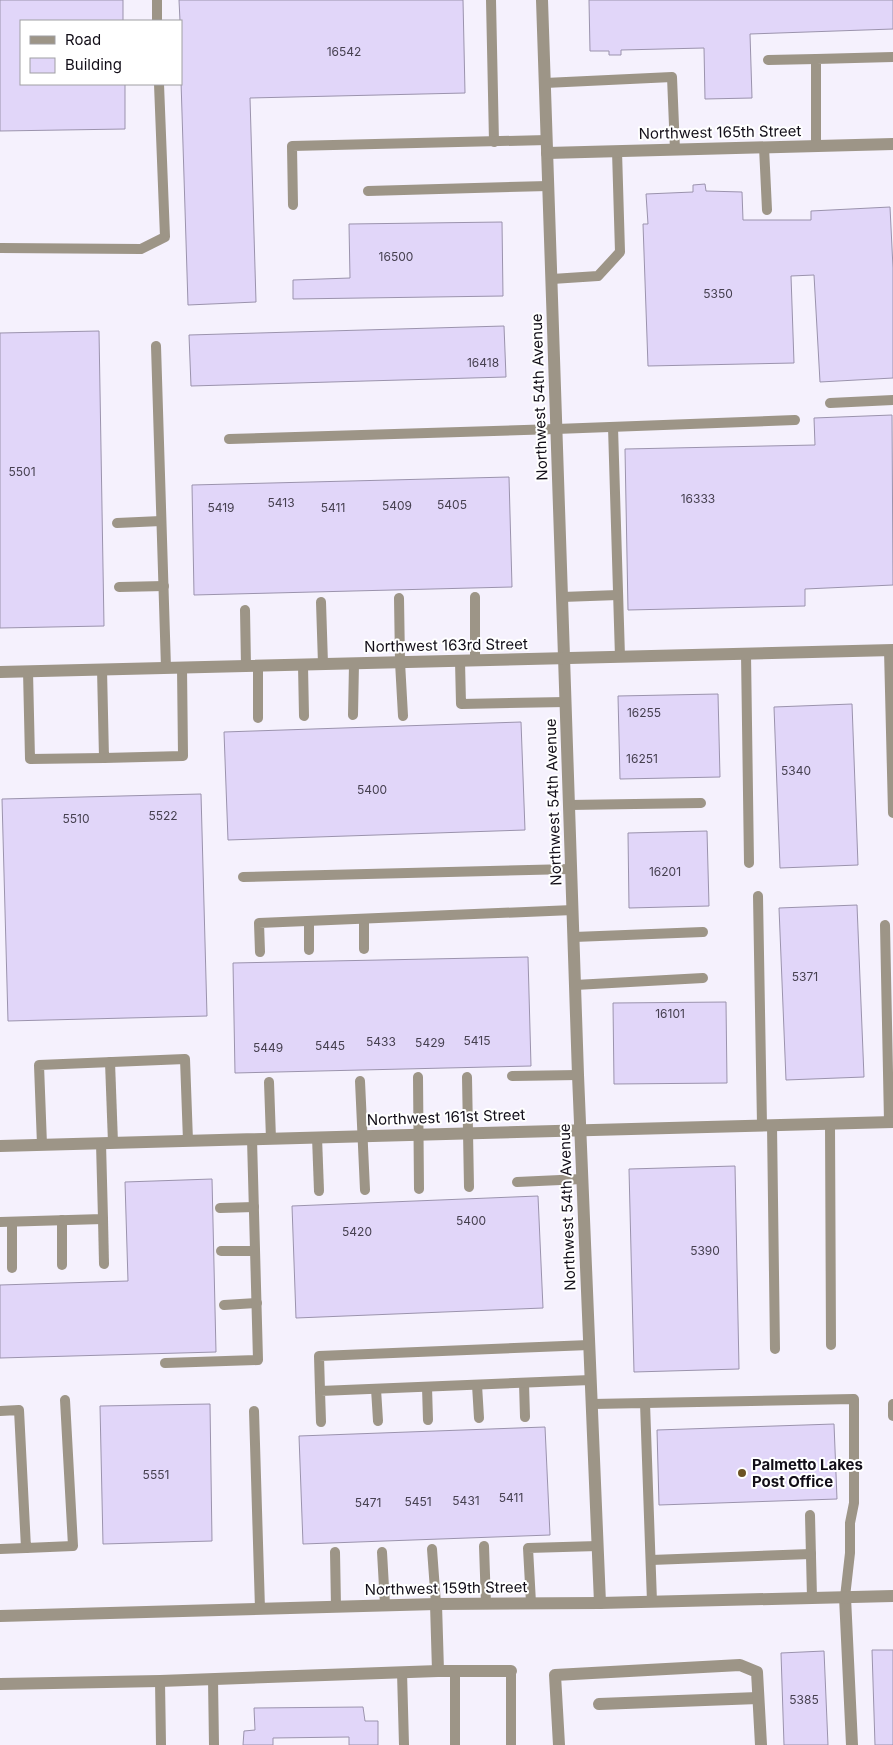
<svg xmlns="http://www.w3.org/2000/svg" width="893" height="1745" viewBox="0 0 893 1745" font-family="Inter,sans-serif">
<style>
.building{fill:#e1d6f9;stroke:#9b93ad}
.lines{fill:none;stroke-linecap:round;stroke-linejoin:round}
.service{stroke:#9d9587;stroke-width:10}
.minor{stroke:#9d9587;stroke-width:12}
.tertiary{stroke:#9d9587;stroke-width:12}
.poi-dot{fill:#6b5223;stroke:#fff;stroke-width:2}
.labels{text-anchor:middle;dominant-baseline:central;stroke-width:4;stroke-linejoin:round;paint-order:stroke}
.number-label{font-size:12px;fill:#464050}
.street-label{font-size:15px;fill:#120e18;stroke:#fff}
.poi-label{font-size:15px;font-weight:bold;fill:#120e18;stroke:#fff;text-anchor:start}
</style>
<rect width="100%" height="100%" fill="#f5f1fd"/>
<g class="building">
<polygon points="0,0 123,0 123,21 21,21 21,84 125,84 125,129 0,131"/>
<polygon points="179,0 463,0 465,93 250,98 256,302 188,305 181,81 181,21 180,21"/>
<polygon points="589,0 893,0 893,29 750,34 752,98 705,99 704,48 621,50 621,55 609,55 609,51 590,51"/>
<polygon points="705,184 706,191 742,192 743,220 811,220 811,211 890,207 893,268 893,378 820,382 814,275 791,276 794,363 648,366 643,224 648,224 646,194 693,192 693,185"/>
<polygon points="502,222 503,296 293,299 293,280 350,278 349,224"/>
<polygon points="504,326 506,377 191,386 189,335"/>
<polygon points="99,331 104,626 0,628 0,333"/>
<polygon points="892,415 893,585 805,589 805,606 628,610 625,449 815,445 814,418"/>
<polygon points="509,477 512,587 194,595 192,485"/>
<polygon points="718,694 720,777 620,779 618,696"/>
<polygon points="852,704 858,865 780,868 774,707"/>
<polygon points="521,722 525,830 228,840 224,732"/>
<polygon points="201,794 207,1016 8,1021 2,799"/>
<polygon points="707,831 709,906 629,908 628,833"/>
<polygon points="857,905 864,1077 786,1080 779,908"/>
<polygon points="528,957 531,1066 235,1073 233,963"/>
<polygon points="726,1002 727,1083 614,1084 613,1003"/>
<polygon points="735,1166 739,1369 634,1372 629,1169"/>
<polygon points="212,1179 216,1352 0,1358 0,1285 128,1281 125,1182"/>
<polygon points="538,1196 543,1308 296,1318 292,1206"/>
<polygon points="210,1404 212,1541 103,1544 100,1406"/>
<polygon points="834,1424 837,1499 659,1505 657,1430"/>
<polygon points="545,1427 550,1535 303,1544 299,1436"/>
<polygon points="872,1650 893,1650 893,1745 875,1745"/>
<polygon points="824,1651 828,1745 784,1745 781,1653"/>
<polygon points="363,1707 365,1721 378,1721 378,1745 349,1745 349,1737 273,1738 273,1745 243,1745 244,1731 255,1730 254,1708"/>
</g>
<g class="lines">
<g class="service">
<polyline points="157,0 157,21"/>
<polyline points="491,0 494,142"/>
<polyline points="768,60 816,59"/>
<polyline points="545,83 672,77 675,150"/>
<polyline points="816,146 816,59 893,57"/>
<polyline points="764,147 767,210"/>
<polyline points="368,191 548,186"/>
<polyline points="293,205 292,146 547,140"/>
<polyline points="0,248 141,249 165,237 159,84"/>
<polyline points="552,279 598,276 620,252 617,151"/>
<polyline points="156,346 166,668"/>
<polyline points="830,403 893,400"/>
<polyline points="613,427 620,657"/>
<polyline points="229,439 556,429 795,420"/>
<polyline points="117,523 161,521"/>
<polyline points="119,587 164,586"/>
<polyline points="475,597 475,661"/>
<polyline points="562,597 618,595"/>
<polyline points="399,598 400,662 403,716"/>
<polyline points="321,602 323,664"/>
<polyline points="245,610 246,666"/>
<polyline points="889,650 893,813"/>
<polyline points="746,654 749,863"/>
<polyline points="460,661 461,704 566,702"/>
<polyline points="303,665 304,716"/>
<polyline points="258,666 258,718"/>
<polyline points="102,669 104,758 183,756 182,667"/>
<polyline points="28,671 30,759 104,758"/>
<polyline points="353,715 354,664"/>
<polyline points="569,805 701,803"/>
<polyline points="243,877 571,869"/>
<polyline points="758,896 762,1125"/>
<polyline points="364,919 364,949"/>
<polyline points="309,921 309,950"/>
<polyline points="885,925 889,1122"/>
<polyline points="574,937 703,932"/>
<polyline points="260,952 259,923 573,910"/>
<polyline points="575,985 703,978"/>
<polyline points="110,1062 113,1143"/>
<polyline points="512,1076 578,1075"/>
<polyline points="418,1077 419,1189"/>
<polyline points="467,1077 469,1187"/>
<polyline points="360,1081 365,1190"/>
<polyline points="269,1082 271,1139"/>
<polyline points="830,1123 831,1345"/>
<polyline points="772,1125 775,1349"/>
<polyline points="317,1137 319,1191"/>
<polyline points="42,1145 39,1065 185,1059 188,1141"/>
<polyline points="517,1182 582,1179"/>
<polyline points="220,1208 254,1207"/>
<polyline points="103,1219 104,1264"/>
<polyline points="62,1220 62,1265"/>
<polyline points="0,1222 103,1219 101,1143"/>
<polyline points="12,1222 12,1268"/>
<polyline points="221,1251 255,1251"/>
<polyline points="224,1305 257,1303"/>
<polyline points="165,1363 258,1360 252,1139"/>
<polyline points="524,1383 525,1417"/>
<polyline points="477,1385 479,1418"/>
<polyline points="427,1387 428,1420"/>
<polyline points="376,1389 378,1421"/>
<polyline points="320,1391 319,1356 589,1345"/>
<polyline points="645,1403 854,1399 854,1503 850,1523 850,1553 845,1597"/>
<polyline points="592,1404 645,1403 652,1602"/>
<polyline points="893,1404 893,1416"/>
<polyline points="0,1411 19,1410 26,1548 73,1546 65,1400"/>
<polyline points="254,1411 260,1609"/>
<polyline points="321,1422 320,1391 591,1380"/>
<polyline points="810,1515 812,1598"/>
<polyline points="484,1546 486,1604"/>
<polyline points="0,1549 26,1548"/>
<polyline points="432,1549 436,1604"/>
<polyline points="335,1552 336,1607"/>
<polyline points="382,1552 385,1605"/>
<polyline points="651,1560 811,1554"/>
<polyline points="531,1603 528,1548 598,1546"/>
<polyline points="455,1671 455,1745"/>
<polyline points="402,1672 404,1745"/>
<polyline points="213,1679 214,1745"/>
<polyline points="160,1681 161,1745"/>
<polyline points="511,1745 511,1671"/>
</g>
<g class="minor">
<polyline points="0,1146 893,1122"/>
<polyline points="845,1597 852,1745"/>
<polyline points="436,1604 438,1671"/>
<polyline points="0,1684 160,1681 438,1671 511,1671"/>
<polyline points="599,1704 758,1698"/>
<polyline points="559,1745 555,1675 740,1665 757,1672 761,1745"/>
</g>
<g class="tertiary">
<polyline points="542,0 578,1075 600,1603"/>
<polyline points="547,153 893,144"/>
<polyline points="0,672 893,650"/>
<polyline points="0,1616 436,1604 600,1603 893,1596"/>
</g>
</g>
<circle class="poi-dot" cx="742" cy="1473" r="5"/>
<g class="labels">
<g class="number-label">
<text x="344" y="51">16542</text>
<text x="396" y="256">16500</text>
<text x="718" y="293">5350</text>
<text x="483" y="362">16418</text>
<text x="22" y="471">5501</text>
<text x="698" y="498">16333</text>
<text x="281" y="502">5413</text>
<text x="452" y="504">5405</text>
<text x="397" y="505">5409</text>
<text x="221" y="507">5419</text>
<text x="333" y="507">5411</text>
<text x="644" y="712">16255</text>
<text x="642" y="758">16251</text>
<text x="796" y="770">5340</text>
<text x="372" y="789">5400</text>
<text x="163" y="815">5522</text>
<text x="76" y="818">5510</text>
<text x="665" y="871">16201</text>
<text x="805" y="976">5371</text>
<text x="670" y="1013">16101</text>
<text x="477" y="1040">5415</text>
<text x="381" y="1041">5433</text>
<text x="430" y="1042">5429</text>
<text x="330" y="1045">5445</text>
<text x="268" y="1047">5449</text>
<text x="471" y="1220">5400</text>
<text x="357" y="1231">5420</text>
<text x="705" y="1250">5390</text>
<text x="156" y="1474">5551</text>
<text x="511" y="1497">5411</text>
<text x="466" y="1500">5431</text>
<text x="418" y="1501">5451</text>
<text x="368" y="1502">5471</text>
<text x="804" y="1699">5385</text>
</g>
<g class="street-label">
<text transform="translate(720 132) rotate(-1)">Northwest 165th Street</text>
<text transform="translate(539 397) rotate(-92)">Northwest 54th Avenue</text>
<text transform="translate(446 645) rotate(-1)">Northwest 163rd Street</text>
<text transform="translate(553 802) rotate(-92)">Northwest 54th Avenue</text>
<text transform="translate(446 1117) rotate(-2)">Northwest 161st Street</text>
<text transform="translate(567 1207) rotate(-92)">Northwest 54th Avenue</text>
<text transform="translate(446 1588) rotate(-1)">Northwest 159th Street</text>
</g>
<g class="poi-label">
<text x="752" y="1464">Palmetto Lakes<tspan x="752" dy="17">Post Office</tspan></text>
</g>
</g>
<rect x="20" y="20" width="162" height="65" fill="#ffffff" stroke="#a09fa3"/>
<rect x="30" y="36" width="25" height="8" fill="#9d9587" stroke="#a09fa3"/>
<text x="65" y="45" font-size="15" fill="#120e18">Road</text>
<rect x="30" y="58" width="25" height="15" fill="#e1d6f9" stroke="#a09fa3"/>
<text x="65" y="70" font-size="15" fill="#120e18">Building</text>
</svg>
